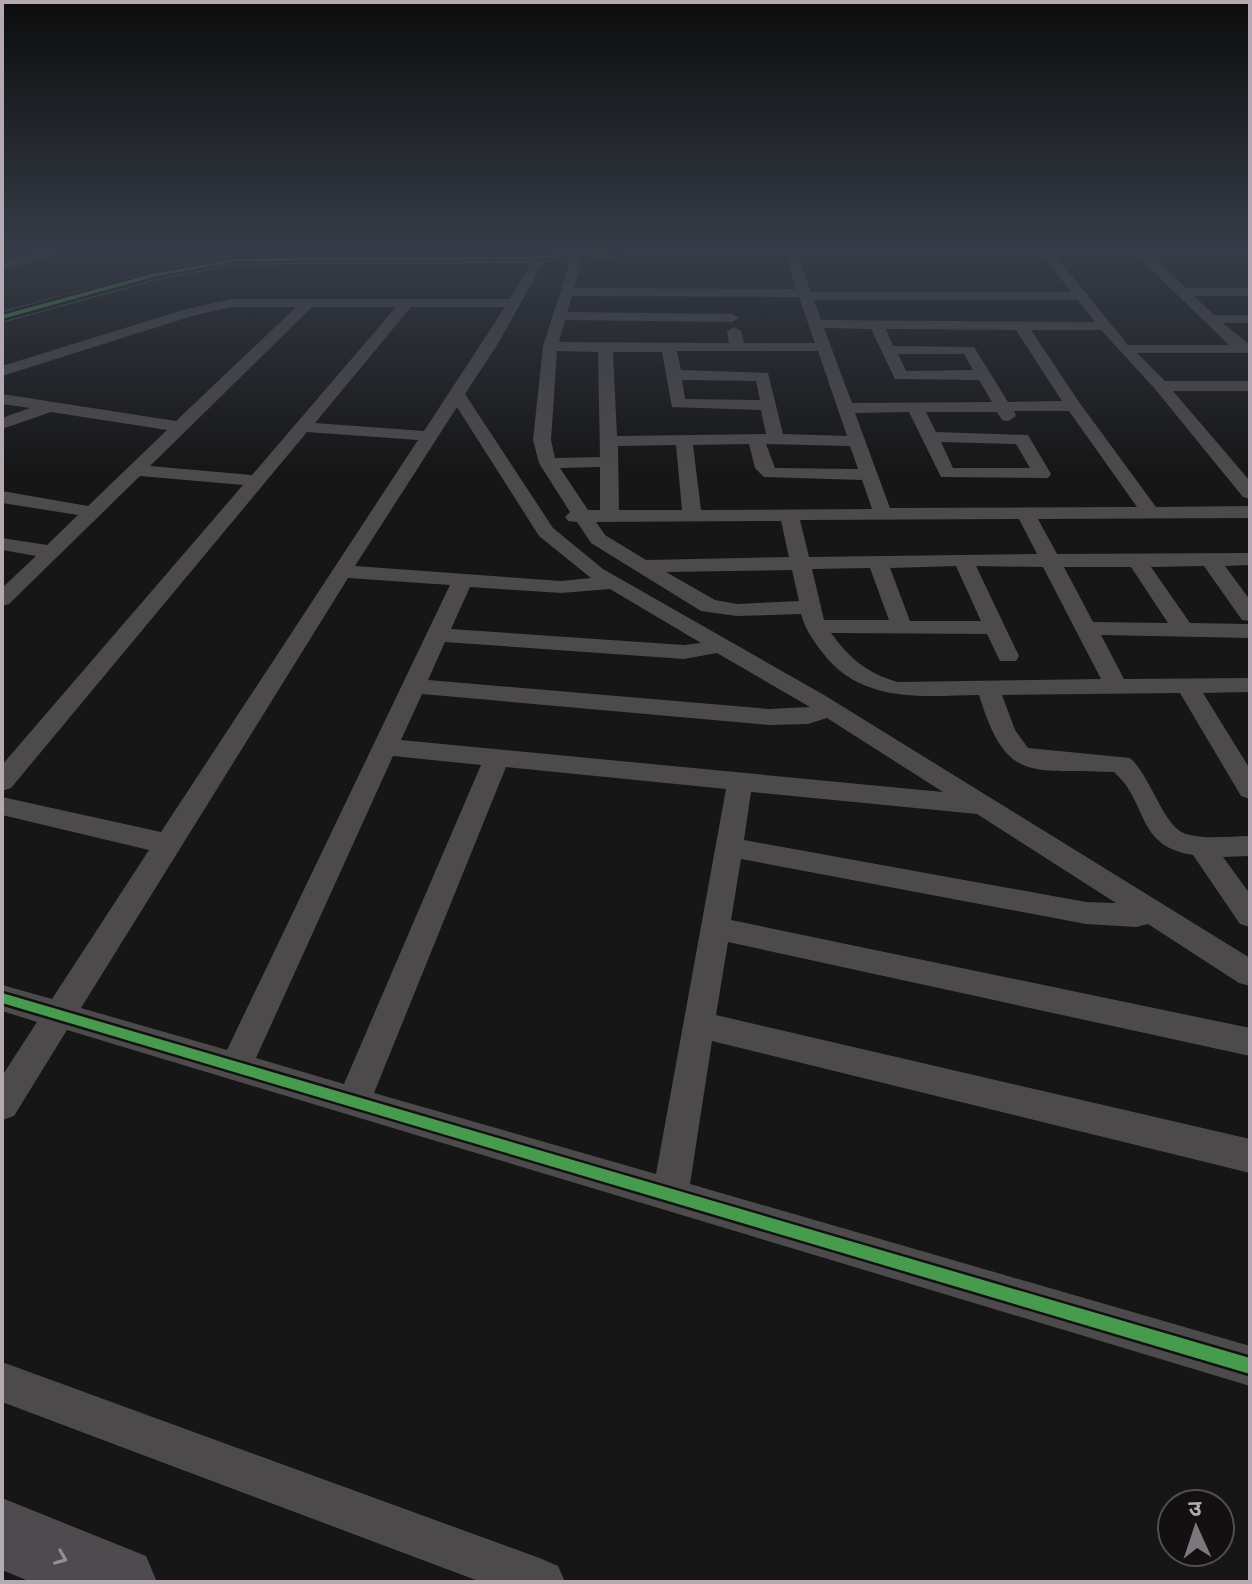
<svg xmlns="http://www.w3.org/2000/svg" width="1252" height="1584" viewBox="0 0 1252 1584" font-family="Raleway,'Noto Sans Devanagari',sans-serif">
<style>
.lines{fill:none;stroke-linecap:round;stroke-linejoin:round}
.street{fill:#4d4a4c;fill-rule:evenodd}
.secondary{fill:#4f4c4f;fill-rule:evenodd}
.primary{fill:#4e4a4d;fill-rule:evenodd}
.cycleway-casing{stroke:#121011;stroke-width:5}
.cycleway{fill:#469c4c;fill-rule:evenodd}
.oneway{stroke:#968c95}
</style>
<rect width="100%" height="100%" fill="#161616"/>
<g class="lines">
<g class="street">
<polygon points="49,250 71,250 2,270 2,262"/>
<path d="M 531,250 L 543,250 L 547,256 L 497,345 L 465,394 L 553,528 L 603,569 L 824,695 L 1250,958 L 1250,986 L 1239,983 L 1148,924 L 1136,927 L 1086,924 L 741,859 L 731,920 L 1250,1028 L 1250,1056 L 728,942 L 716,1015 L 1250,1139 L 1250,1173 L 712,1041 L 690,1184 L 1250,1346 L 1250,1386 L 67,1030 L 14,1116 L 2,1120 L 2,1076 L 37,1022 L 2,1011 L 2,985 L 52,999 L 149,850 L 2,815 L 2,797 L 161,832 L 418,440 L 307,432 L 11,788 L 2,791 L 2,765 L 243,485 L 140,476 L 9,604 L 2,606 L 2,588 L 36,556 L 2,550 L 2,538 L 47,545 L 78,515 L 2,503 L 2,491 L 88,506 L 167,430 L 51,412 L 2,429 L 2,418 L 30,408 L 2,404 L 2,394 L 176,421 L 296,307 L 231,307 L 192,316 L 2,376 L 2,366 L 183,310 L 231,299 L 510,299 L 535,256 ZM 312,307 L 396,307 L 252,475 L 150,466 ZM 411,307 L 505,307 L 424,431 L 315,423 ZM 457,407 L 539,536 L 591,578 L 561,581 L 355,566 ZM 348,578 L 450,585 L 227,1050 L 81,1008 ZM 470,587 L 561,593 L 610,589 L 701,643 L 684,645 L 451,629 ZM 445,642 L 684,659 L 717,653 L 810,707 L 769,709 L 428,680 ZM 422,694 L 769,725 L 808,724 L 827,718 L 943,792 L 401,740 ZM 393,756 L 481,765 L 344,1084 L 256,1058 ZM 506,767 L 726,789 L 656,1174 L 374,1093 ZM 751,792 L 977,814 L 1116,903 L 1086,902 L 744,840 Z"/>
<path d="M 785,250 L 796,252 L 811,292 L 1071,292 L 1040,252 L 1051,250 L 1128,345 L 1229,345 L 1136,255 L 1135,250 L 1145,250 L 1186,288 L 1250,288 L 1250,296 L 1194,296 L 1214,315 L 1250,315 L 1250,323 L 1223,323 L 1250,345 L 1250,353 L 1137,353 L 1165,381 L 1250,381 L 1250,391 L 1173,391 L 1250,481 L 1250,499 L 1243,497 L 1155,389 L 1101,330 L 1031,330 L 1079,402 L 1156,507 L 1250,506 L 1250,518 L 1038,519 L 1057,554 L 1250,553 L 1250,565 L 1225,566 L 1250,600 L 1250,621 L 1242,620 L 1204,566 L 1151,567 L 1190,623 L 1250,624 L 1250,638 L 1101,635 L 1124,679 L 1250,678 L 1250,692 L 1203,693 L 1250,769 L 1250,799 L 1241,796 L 1180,693 L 1002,695 L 1015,730 L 1028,748 L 1130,758 C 1151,776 1163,827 1186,834 C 1205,840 1230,836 1250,836 L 1250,856 L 1223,857 L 1250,894 L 1250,927 L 1240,924 L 1193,855 C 1135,846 1149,803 1114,772 C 1031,768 1007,786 979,695 C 922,696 861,704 822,652 C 813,640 805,629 801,614 L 737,616 L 701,611 L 591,543 L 577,522 L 568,521 L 565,517 L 570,512 L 539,463 L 533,440 L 543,346 L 573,252 L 583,255 L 574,288 L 796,289 ZM 572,296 L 799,297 L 815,343 L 744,343 L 741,331 L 734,327 L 727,331 L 729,343 L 559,342 L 565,320 L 732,322 L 739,318 L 732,314 L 567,312 ZM 814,300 L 1078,300 L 1095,322 L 821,320 ZM 824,328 L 871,329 L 895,379 L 979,380 L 992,402 L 852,403 ZM 886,329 L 1016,330 L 1062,401 L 1008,402 L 974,347 L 893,346 ZM 557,351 L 598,352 L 600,457 L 555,458 L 551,440 ZM 677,351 L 818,351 L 847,436 L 783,434 L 768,373 L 681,370 ZM 613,352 L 662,352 L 672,407 L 761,410 L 766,434 L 617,436 ZM 898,354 L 964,354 L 973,370 L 906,371 ZM 682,380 L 756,381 L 760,400 L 685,399 ZM 1014,411 L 1069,411 L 1137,507 L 890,508 L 855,413 L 909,412 L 941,477 L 1048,478 L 1051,474 L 1028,435 L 936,432 L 926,412 L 997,412 L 1002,420 L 1008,421 L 1016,416 ZM 941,442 L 1016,444 L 1030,468 L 953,468 ZM 749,444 L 755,468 L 764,477 L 862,480 L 872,509 L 701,510 L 693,445 ZM 766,444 L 850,446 L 858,469 L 775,468 ZM 676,445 L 682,510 L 619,510 L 618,446 ZM 600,467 L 600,510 L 588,510 L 560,468 ZM 1019,519 L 1037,554 L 809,557 L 800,520 ZM 781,521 L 789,557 L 646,560 L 605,535 L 596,522 ZM 956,566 L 981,621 L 910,621 L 890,568 ZM 976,566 L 1043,567 L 1101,679 L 898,682 C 868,674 849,658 831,633 L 987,634 L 1000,661 L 1016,661 L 1019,656 ZM 1064,567 L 1131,567 L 1168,623 L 1093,622 ZM 870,568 L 889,620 L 824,620 L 812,569 ZM 792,570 L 799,601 L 737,604 L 715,600 L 666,572 Z"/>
<polygon points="2,1362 542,1559 558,1566 565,1582 481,1582 2,1402"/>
</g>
<polygon class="secondary" points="563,250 1250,250 1250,257 619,257 523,263 236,265 154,281 2,323 2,311 152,271 236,255"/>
<polygon class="primary" points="2,1498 146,1556 157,1582 31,1582 2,1570"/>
<g class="cycleway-casing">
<g id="cycleway">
<polygon points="619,251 1250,251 1250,253 619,253 523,259 236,261 153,277 2,319 2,315 152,274 236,259 523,257"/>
<polygon points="2,993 1250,1358 1250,1374 2,1003"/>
</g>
</g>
<use href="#cycleway" class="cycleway"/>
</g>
<defs><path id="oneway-chevron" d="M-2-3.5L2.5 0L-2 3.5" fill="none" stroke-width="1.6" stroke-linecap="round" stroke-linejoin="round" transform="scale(2)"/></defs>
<use class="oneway" href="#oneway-chevron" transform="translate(61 1558) rotate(22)"/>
<linearGradient id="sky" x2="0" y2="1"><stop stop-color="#0c0c0c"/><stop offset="0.53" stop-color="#363c47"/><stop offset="1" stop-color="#363c47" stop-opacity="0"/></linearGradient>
<rect width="1252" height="472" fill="url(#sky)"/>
<rect width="1252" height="1584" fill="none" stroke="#b5a9b4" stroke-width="8"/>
<g transform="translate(1196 1528) rotate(357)"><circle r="38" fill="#121011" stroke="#534d52" stroke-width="2"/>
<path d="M0-6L14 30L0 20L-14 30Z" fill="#7d767d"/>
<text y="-12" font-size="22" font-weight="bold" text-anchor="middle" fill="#b5a9b4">उ</text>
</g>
</svg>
